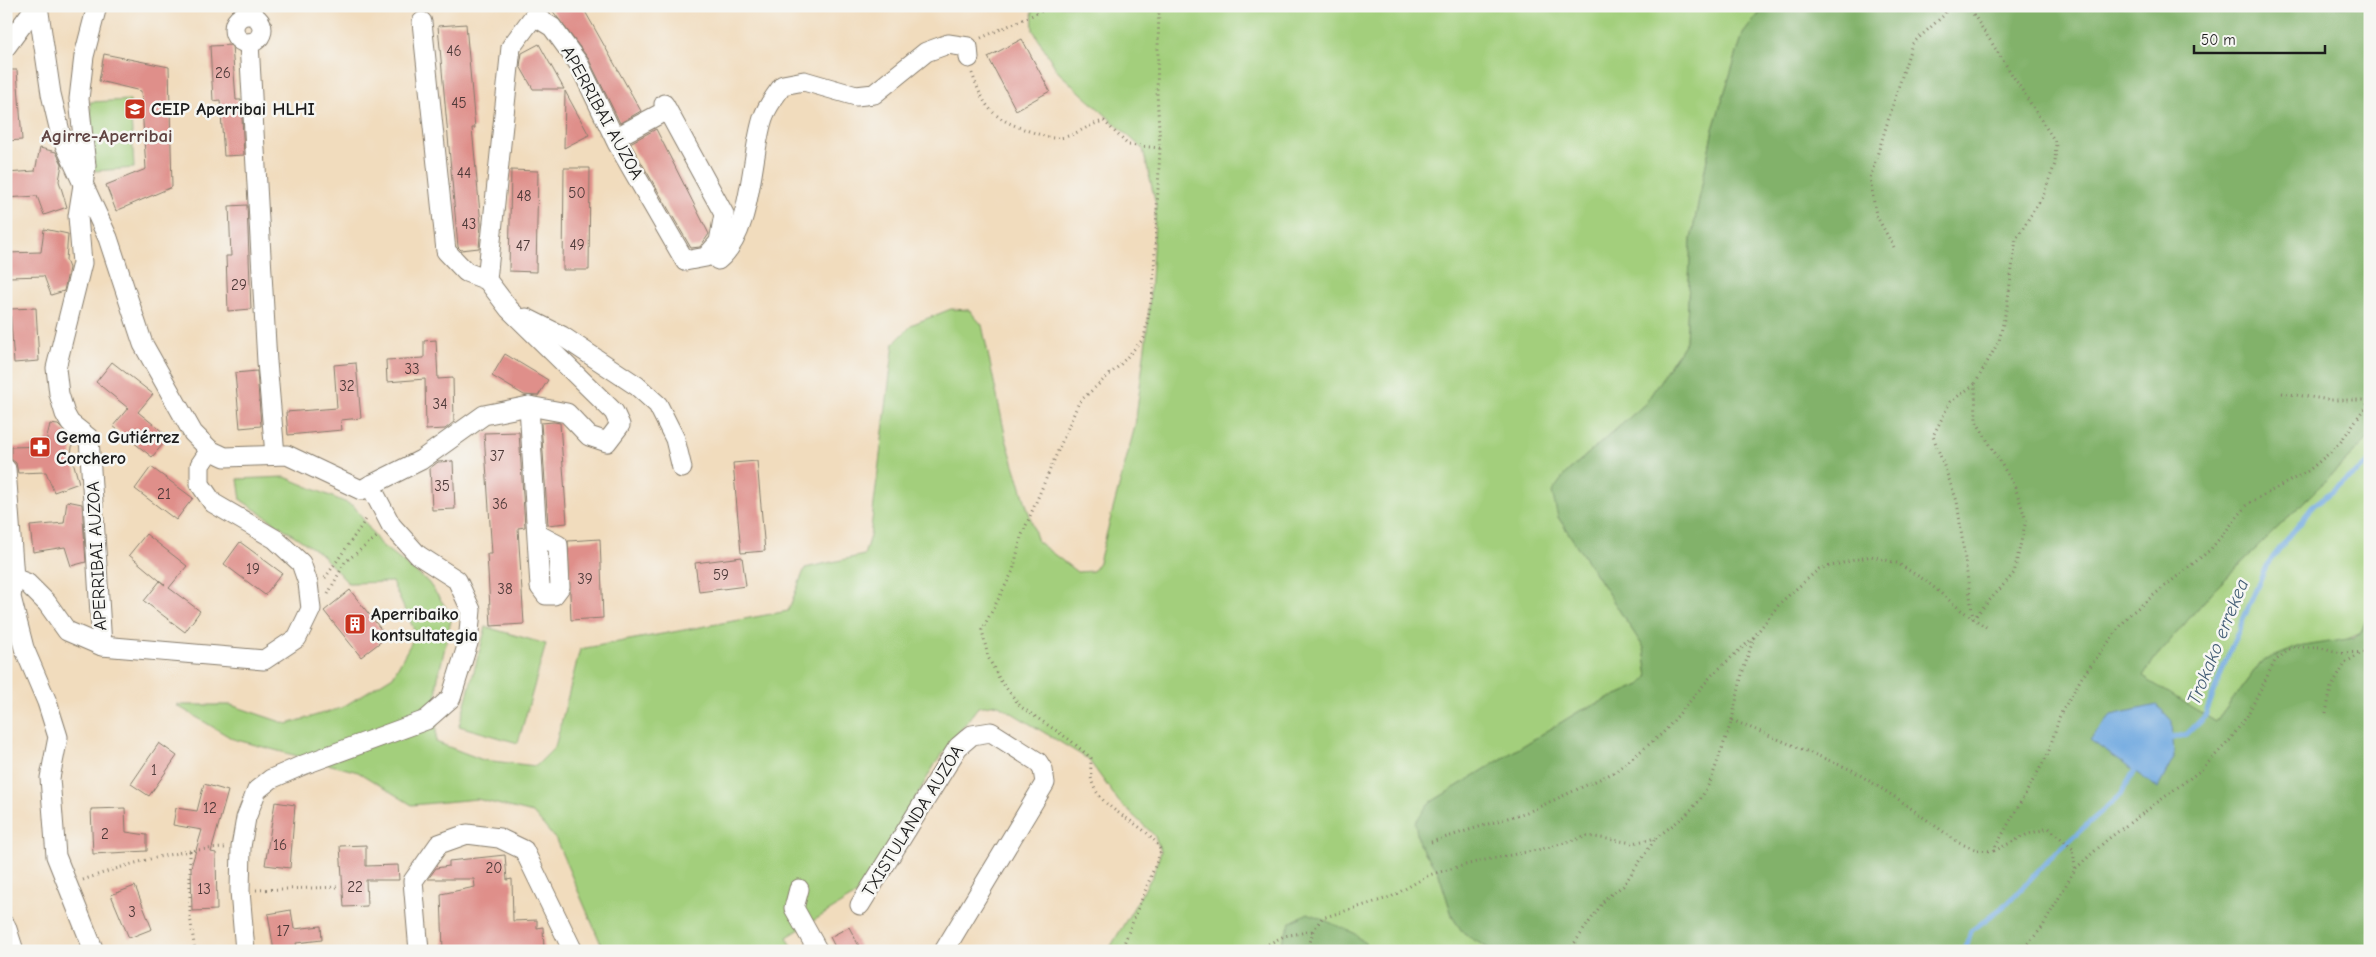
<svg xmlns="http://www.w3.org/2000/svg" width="2376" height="957" viewBox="0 0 2376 957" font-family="'Comic Neue',sans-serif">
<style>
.green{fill:#a3cf7b;stroke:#60764c}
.forest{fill:#82b26b;stroke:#4f6744}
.water{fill:#6fa9e0;stroke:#46627e}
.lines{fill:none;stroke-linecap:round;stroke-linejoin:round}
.stream{stroke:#6fa9e0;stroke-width:5}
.building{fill:#df8f8a}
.minor-casing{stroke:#867c6c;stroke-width:21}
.path{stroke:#867c6c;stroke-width:3;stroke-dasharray:1 4;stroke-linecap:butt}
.minor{stroke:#fff;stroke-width:19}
.labels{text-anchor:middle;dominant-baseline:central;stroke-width:5;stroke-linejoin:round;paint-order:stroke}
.number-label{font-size:15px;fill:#4d3938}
.poi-label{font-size:18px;font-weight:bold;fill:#1c1c1c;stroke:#f6f6f2;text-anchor:start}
.street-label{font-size:18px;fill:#1c1c1c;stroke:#f6f6f2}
.neighbourhood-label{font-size:19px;font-weight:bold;fill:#604442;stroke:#f6f6f2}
.water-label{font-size:19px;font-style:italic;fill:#415b74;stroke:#f6f6f2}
</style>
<rect width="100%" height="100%" fill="#f6f6f2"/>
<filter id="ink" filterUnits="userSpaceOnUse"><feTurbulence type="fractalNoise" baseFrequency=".02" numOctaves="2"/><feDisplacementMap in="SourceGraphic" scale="10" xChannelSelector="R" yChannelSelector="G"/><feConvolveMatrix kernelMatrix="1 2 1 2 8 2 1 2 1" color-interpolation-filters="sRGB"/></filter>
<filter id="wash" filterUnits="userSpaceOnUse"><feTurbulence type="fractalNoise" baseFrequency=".0096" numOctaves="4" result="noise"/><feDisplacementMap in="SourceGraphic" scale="20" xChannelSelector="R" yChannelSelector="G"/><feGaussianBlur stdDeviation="1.12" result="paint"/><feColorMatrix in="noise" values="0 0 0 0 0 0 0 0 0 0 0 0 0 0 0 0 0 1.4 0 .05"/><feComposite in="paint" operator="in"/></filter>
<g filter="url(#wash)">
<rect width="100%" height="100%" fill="#f1dcbd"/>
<g class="green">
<polygon points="1032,6 1770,6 1756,17 1743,34 1713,129 1691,240 1686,341 1645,404 1566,473 1558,517 1644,648 1648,677 1640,685 1578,712 1428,804 1419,844 1438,871 1453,918 1464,934 1493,951 1373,951 1354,933 1291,922 1277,951 1108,951 1153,875 1161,851 1154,835 1119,802 1088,759 997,704 978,707 935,764 862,891 787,937 794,951 604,951 556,840 533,813 477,799 412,805 358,772 233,739 176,705 231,705 287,724 341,708 393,676 416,634 392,582 348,583 320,553 241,500 238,479 285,477 354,506 380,544 428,582 452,616 437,682 436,742 483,760 536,766 555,747 580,649 788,611 805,568 864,555 870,536 894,343 913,324 951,309 969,310 982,325 1006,439 1038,542 1077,572 1093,571 1099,562 1135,426 1148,323 1156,205 1143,149 1058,72 1033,30"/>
<polygon points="130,100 134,168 95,171 90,102"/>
<polygon points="2370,437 2370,609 2361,633 2343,641 2298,647 2261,662 2216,722 2142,677 2155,658 2213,591"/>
<polygon points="486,627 546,644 518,743 459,726"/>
</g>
<g class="forest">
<polygon points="1770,6 2370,6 2370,437 2213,591 2155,658 2143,677 2216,722 2261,662 2298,647 2354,638 2361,633 2370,609 2370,951 1493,951 1464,934 1453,918 1438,871 1419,844 1415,823 1428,804 1578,712 1640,685 1648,677 1644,648 1558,517 1552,492 1566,473 1645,404 1686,341 1691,240 1713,129 1743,34 1756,17"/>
<polygon points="1308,913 1354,933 1373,951 1277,951 1291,922"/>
</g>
<polygon class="water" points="2157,705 2172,721 2174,758 2158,788 2090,740 2111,715"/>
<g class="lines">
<g class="stream">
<polyline points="2167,740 2187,734 2205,716 2226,660 2266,566 2314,505 2370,462"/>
<polyline points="1965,951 1971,931 2008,903 2049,859 2121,794 2137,766"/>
</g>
</g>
<g id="blocks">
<g class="building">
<polygon points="549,6 582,6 641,111 620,123 588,58"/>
<polygon points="466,24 475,128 472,128 481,224 479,248 461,250 458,247 438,26"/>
<polygon points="1022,39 1050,91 1016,110 988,57"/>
<polygon points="539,44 564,89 533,89 520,66 522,53"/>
<polygon points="232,45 236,100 241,100 244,155 224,156 220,100 213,101 210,46"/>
<polygon points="104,54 169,67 172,187 116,211 106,185 146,169 141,91 99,81"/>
<polygon points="6,70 17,70 22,140 6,141"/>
<polygon points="565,91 589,135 564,148"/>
<polygon points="656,129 709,234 700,247 691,248 630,143"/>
<polygon points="40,148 56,152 62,164 59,181 67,207 44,215 37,196 6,198 6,173 35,171"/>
<polygon points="564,168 590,168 589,270 563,270"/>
<polygon points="511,170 538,171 536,272 509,271"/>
<polygon points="247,205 251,309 228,311 226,256 231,256 229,206"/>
<polygon points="44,229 68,234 66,260 69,268 64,291 51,295 44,276 9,277 7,253 41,252"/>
<polygon points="36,308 39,361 14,363 10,309"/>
<polygon points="436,340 438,379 453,378 454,422 445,429 426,430 425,379 387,382 386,360 424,358 424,341"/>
<polygon points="505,354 548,380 538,396 524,395 492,376"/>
<polygon points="112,362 153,394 138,412 169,437 152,457 113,426 128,408 96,382"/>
<polygon points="356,363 361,418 341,420 342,430 288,435 286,412 337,408 334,365"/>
<polygon points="257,371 261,426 240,428 235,373"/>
<polygon points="554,422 560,423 567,523 548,525 541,423"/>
<polygon points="50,424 58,425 73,440 71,454 79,483 54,492 46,472 18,473 16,463 11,459 11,447 45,446"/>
<polygon points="519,432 525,527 518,528 524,624 491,626 487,554 492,554 484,433"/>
<polygon points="453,461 455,509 432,510 430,468 438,462"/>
<polygon points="757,461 765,551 741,553 733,463"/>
<polygon points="151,467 193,498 176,520 135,489"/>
<polygon points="67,501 82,504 86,562 71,566 65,547 33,552 30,526 64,523"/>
<polygon points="146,534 187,566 169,588 200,611 185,632 144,601 160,581 165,585 129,555"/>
<polygon points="600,539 603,618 571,620 568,541"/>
<polygon points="240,542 282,573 265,595 224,564"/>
<polygon points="742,557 746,586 699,592 695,563"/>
<polygon points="350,590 387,637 361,657 324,611"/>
<polygon points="159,743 177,756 149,796 131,784"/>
<polygon points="204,784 228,791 211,852 216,853 217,910 192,911 191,867 202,830 173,825 176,808 197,811"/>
<polygon points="275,802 295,805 290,868 265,865"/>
<polygon points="125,808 126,832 147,835 147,851 93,854 91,809"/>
<polygon points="366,845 366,866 398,865 399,880 366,880 367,906 344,907 340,846"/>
<polygon points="505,855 507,880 512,879 513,921 537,920 537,928 543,927 544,951 443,951 441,894 475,887 474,879 428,879 436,868 449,866 449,861"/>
<polygon points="135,886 152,929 129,938 111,895"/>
<polygon points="291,910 294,929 321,926 322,940 296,943 297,949 274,951 268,914"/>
<polygon points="849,927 859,946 850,951 837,951 830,937"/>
</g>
</g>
</g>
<g filter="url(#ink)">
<use href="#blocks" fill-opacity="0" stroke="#867c6c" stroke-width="1"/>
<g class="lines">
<g class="minor-casing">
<g id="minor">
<polyline points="38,6 51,94 61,136 108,238 143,344 193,433 210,450 225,457 287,455 361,490 421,460 484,415 529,406 567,413 589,436 607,442 620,425 614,412 509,309 487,280 511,47 534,16 552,27 579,64 617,143 685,261 706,257 719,242 724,214 664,104"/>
<polyline points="97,6 84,56 79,99 86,166 78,216 82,263 56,368 59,394 65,414 70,423 89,438 102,646"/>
<circle cx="248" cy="29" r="14"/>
<polyline points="422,22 446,251 466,272 487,280"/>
<polyline points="249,43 267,362 275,455"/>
<polyline points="6,47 36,6"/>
<polyline points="615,138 667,110"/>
<path d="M 718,260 C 753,232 750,158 763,118 C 767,106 775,96 783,85 L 804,81 L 856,96 L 874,94 L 926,52 L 948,44 L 968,47 L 969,58"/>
<polyline points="526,318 562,336 637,386 658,405 675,439 682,468"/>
<polyline points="529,406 540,587 546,595 554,595 560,587 558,545 537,534"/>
<polyline points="6,469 14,578 11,597 24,648 47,702 58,737 50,778 56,856 94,951"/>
<polyline points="14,578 27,583 47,603 67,631 102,646 264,660 297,638 311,609 308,583 301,563 275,539 213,503 200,484 200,465 210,450"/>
<polyline points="799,889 794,908 818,951"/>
<polyline points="860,905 958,747 972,735 991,732 1038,762 1043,770 1045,783 944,951"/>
<polyline points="6,926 14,951"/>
<polyline points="245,951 240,891 241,847 246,818 257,790 271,779 303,765 426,720 451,698 468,643 471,610 457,580 418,555 391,525 370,485"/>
<polyline points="419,951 413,881 439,844 467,834 499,838 524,850 573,951"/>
</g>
</g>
<g class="path">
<polyline points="1968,6 2056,143 2055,164 2043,196 2016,239 2007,306 1999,341 1975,384 1976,421 2015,487 2026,520 2014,573 1973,619"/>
<polyline points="981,38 1053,6"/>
<path d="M 972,73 C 985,111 994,119 1032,132 C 1045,136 1051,140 1065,137 C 1079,133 1090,124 1104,121 L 1128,145 L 1160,148"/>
<polyline points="1894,247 1876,215 1870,178 1912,44 1943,16 1949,6"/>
<polyline points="2282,393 2331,400 2369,400"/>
<polyline points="325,578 367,518"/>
<polyline points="328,594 345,562 378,536"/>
<polyline points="1973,618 1957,501 1933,436 1950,402 1975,384"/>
<polyline points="2326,713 2331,688 2346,662 2363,652"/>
<polyline points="1732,720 1742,674 1754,637 1780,603 1819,569 1871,556 1897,563 1926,581 1961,610 1986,627"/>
<polyline points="1431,842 1530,811 1615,772 1663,733 1712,675 1754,637"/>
<polyline points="190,851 190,916 195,951"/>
<polyline points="1994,851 2028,834 2049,828 2073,849 2075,869"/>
<path d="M 83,880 C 128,864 177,849 225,848"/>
<polyline points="256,890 339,887"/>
<path d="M 1121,951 L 1161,851 C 1146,820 1103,815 1092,782 C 1090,775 1091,765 1091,758 L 1070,740 L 1021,707 L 1000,680 L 988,657 L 982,630 L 1013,571 L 1021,537 L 1079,402 L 1120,365 L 1144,338 L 1153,291 L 1160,148 L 1157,92 L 1159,6"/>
<polyline points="1255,951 1284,936 1313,931"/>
<polyline points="1308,951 1313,931 1322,918 1391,897 1429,875 1480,861 1547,848 1588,836 1633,843 1656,838 1686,815 1700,800 1711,780 1732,720 1852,770 1898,799 1959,843 1977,850 1993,851 2048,754 2060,715 2082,677 2129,615 2210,550 2249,503 2308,471 2326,456 2340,443 2370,400"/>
<polyline points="1404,951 1409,949 1417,951"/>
<polyline points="1569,951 1606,898 1623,886 1655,839"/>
<polyline points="2021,951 2042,928 2075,869 2108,839 2201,770 2230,740 2247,716 2275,661 2292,647 2321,647 2340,653 2370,652"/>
</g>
<use href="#minor" class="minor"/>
</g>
</g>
<defs>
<g id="school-square" transform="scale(1.125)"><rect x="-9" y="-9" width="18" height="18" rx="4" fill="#c8321e" stroke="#f6f6f2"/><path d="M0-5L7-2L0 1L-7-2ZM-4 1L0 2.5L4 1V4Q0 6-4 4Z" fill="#fff"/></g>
<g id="pharmacy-square" transform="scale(1.125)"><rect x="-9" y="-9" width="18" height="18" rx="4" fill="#c8321e" stroke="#f6f6f2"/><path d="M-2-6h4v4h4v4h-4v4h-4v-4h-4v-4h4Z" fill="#fff"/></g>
<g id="building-square" transform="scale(1.125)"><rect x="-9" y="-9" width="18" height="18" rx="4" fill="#c8321e" stroke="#f6f6f2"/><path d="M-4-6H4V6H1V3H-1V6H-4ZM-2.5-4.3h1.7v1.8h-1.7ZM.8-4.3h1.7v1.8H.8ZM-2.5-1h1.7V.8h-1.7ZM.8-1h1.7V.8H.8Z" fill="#fff"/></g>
</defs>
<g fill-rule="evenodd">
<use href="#school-square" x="135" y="109"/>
<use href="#pharmacy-square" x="40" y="447"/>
<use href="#building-square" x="355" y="624"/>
</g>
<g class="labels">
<g class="number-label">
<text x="454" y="51">46</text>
<text x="223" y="73">26</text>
<text x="459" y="103">45</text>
<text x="464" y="173">44</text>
<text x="577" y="193">50</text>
<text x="524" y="196">48</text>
<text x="469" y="224">43</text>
<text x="577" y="245">49</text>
<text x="523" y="246">47</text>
<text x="239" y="285">29</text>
<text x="412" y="369">33</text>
<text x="347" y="386">32</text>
<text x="440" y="404">34</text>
<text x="497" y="456">37</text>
<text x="442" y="486">35</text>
<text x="164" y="494">21</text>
<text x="500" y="504">36</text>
<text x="253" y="569">19</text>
<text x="721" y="575">59</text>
<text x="585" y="579">39</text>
<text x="505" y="589">38</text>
<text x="154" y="770">1</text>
<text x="210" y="808">12</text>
<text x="105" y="834">2</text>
<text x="280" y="845">16</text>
<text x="494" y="868">20</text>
<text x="355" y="887">22</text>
<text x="204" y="889">13</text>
<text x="132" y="912">3</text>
<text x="283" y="931">17</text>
</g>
<g class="poi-label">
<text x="151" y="109">CEIP Aperribai HLHI</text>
<text x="56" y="437">Gema Gutiérrez<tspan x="56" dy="21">Corchero</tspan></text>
<text x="371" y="614">Aperribaiko<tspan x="371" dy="21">kontsultategia</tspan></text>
</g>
<g class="street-label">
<text transform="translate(602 113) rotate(61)">APERRIBAI AUZOA</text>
<text transform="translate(97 556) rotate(-93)">APERRIBAI AUZOA</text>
<text transform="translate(913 821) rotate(-58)">TXISTULANDA AUZOA</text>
</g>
<g class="neighbourhood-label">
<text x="107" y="136">Agirre-Aperribai</text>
</g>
<g class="water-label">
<text transform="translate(2218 642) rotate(-68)">Trokako errekea</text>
</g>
</g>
<rect width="2376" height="957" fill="none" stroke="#f6f6f2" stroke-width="25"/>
<path d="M2194 45v8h131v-8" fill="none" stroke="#1c1c1c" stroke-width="2.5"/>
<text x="2201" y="45" font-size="15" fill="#1c1c1c" stroke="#f6f6f2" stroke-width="4" paint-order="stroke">50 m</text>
</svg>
